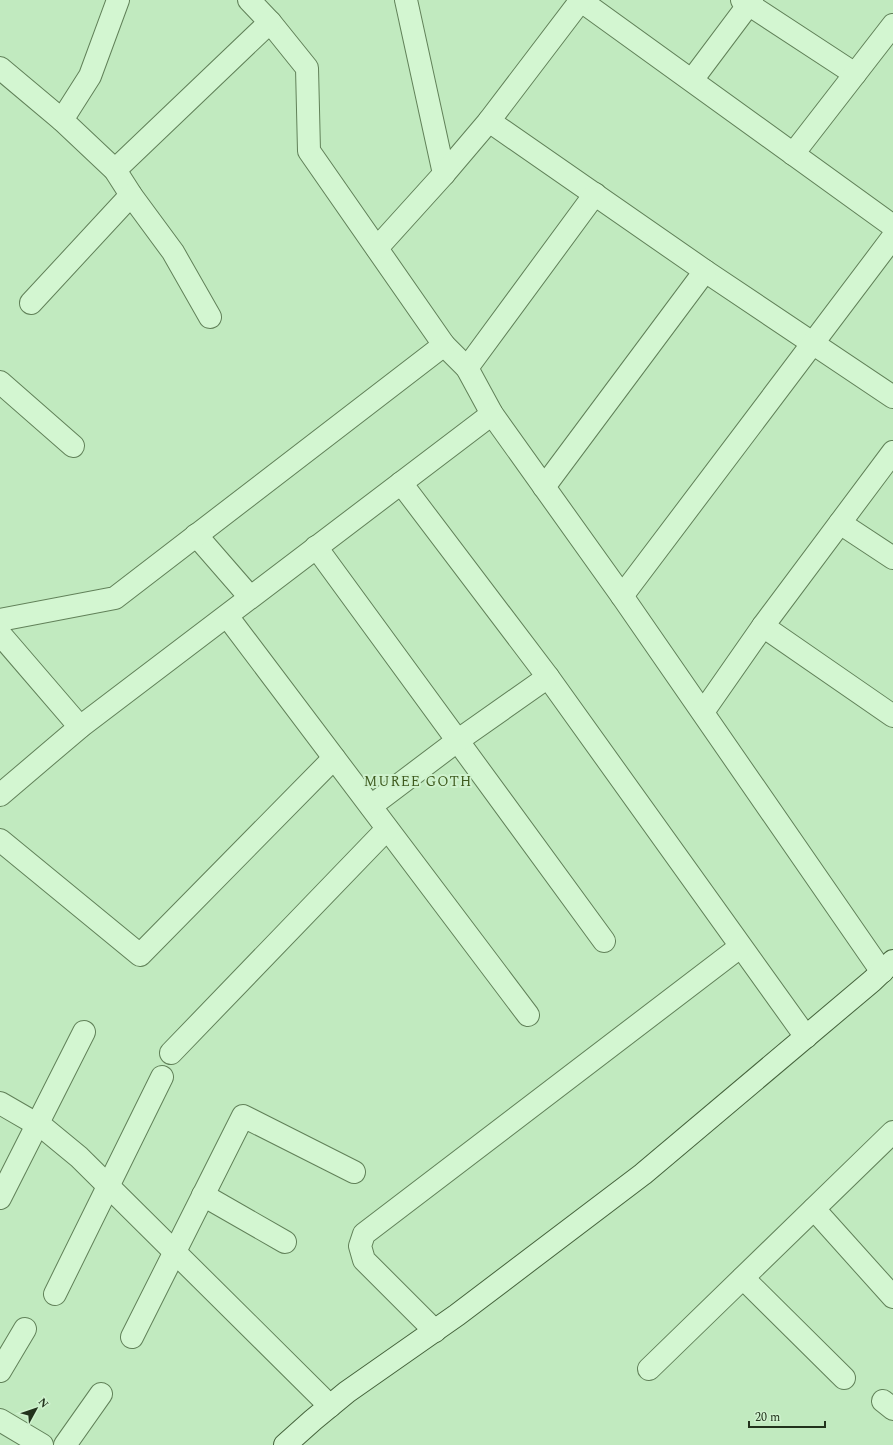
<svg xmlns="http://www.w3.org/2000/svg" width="893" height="1445" viewBox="0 0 893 1445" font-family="Spectral,serif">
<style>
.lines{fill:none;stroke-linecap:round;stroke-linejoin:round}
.street-casing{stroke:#618159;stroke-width:24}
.secondary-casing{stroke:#45633c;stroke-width:24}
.street{stroke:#d3f6d1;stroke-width:22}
.secondary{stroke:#d3f6d1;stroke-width:22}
.labels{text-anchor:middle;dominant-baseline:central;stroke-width:4;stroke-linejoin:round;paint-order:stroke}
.neighbourhood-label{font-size:14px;letter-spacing:1px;fill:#3f5b1f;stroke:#cff2ce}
</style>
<rect width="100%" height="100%" fill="#c1eabf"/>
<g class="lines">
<g class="street-casing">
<g id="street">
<polyline points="249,0 270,22 307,68 309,151 444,345 467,368 492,414 622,596 882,972"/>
<polyline points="406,0 444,174"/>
<polyline points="580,0 893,226"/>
<polyline points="742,0 855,74"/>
<polyline points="0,68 62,120 115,170 131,195 173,252 210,317"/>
<polyline points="692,80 752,0"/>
<polyline points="62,120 90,76 118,0"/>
<polyline points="489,121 705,271 893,397"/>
<polyline points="793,154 893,25"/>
<polyline points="115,170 270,22"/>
<polyline points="377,248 444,174 489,121 581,0"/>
<polyline points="31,303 131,195"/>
<polyline points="467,368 595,194"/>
<polyline points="0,382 73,446"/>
<polyline points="401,483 548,677 806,1037"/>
<polyline points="544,487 705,271"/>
<polyline points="840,523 893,558"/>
<polyline points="196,535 250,597"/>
<polyline points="316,547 604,941"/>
<polyline points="622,596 893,237"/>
<polyline points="227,616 528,1015"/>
<polyline points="0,620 115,598 444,345"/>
<polyline points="763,626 893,716"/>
<polyline points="0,634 80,727"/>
<polyline points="703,712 763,626 893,452"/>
<polyline points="0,795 80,727 492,414"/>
<polyline points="371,806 457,741 548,677"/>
<polyline points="0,840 140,955 334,758"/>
<polyline points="171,1053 387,829"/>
<polyline points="0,1103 45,1129 79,1157 330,1406"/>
<polyline points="203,1195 285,1242"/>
<polyline points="0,1198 84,1032"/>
<polyline points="814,1209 893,1297"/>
<polyline points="743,1278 844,1378"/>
<polyline points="55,1294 162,1077"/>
<polyline points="435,1331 364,1260 360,1246 364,1234 740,947"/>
<polyline points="132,1337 243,1116 354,1172"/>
<polyline points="649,1369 893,1132"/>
<polyline points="0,1371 25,1329"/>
<polyline points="883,1401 893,1409"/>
<polyline points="0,1420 42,1445"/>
<polyline points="65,1445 101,1394"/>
</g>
</g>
<g class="secondary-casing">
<polyline id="secondary" points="285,1445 313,1420 347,1392 457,1315 643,1174 872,981 893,961"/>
</g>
<use href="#street" class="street"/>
<use href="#secondary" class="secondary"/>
</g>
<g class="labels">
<g class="neighbourhood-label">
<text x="418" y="781">MUREE GOTH</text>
</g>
</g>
<g transform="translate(36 1409) rotate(50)" stroke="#cff2ce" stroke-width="3" paint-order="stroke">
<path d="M0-3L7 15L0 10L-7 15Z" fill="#22321c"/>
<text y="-6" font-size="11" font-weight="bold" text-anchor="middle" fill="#22321c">N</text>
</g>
<path d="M749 1421v6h76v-6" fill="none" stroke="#22321c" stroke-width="2"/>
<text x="755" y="1421" font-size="12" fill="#22321c" stroke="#cff2ce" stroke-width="3" paint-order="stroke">20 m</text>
</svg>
